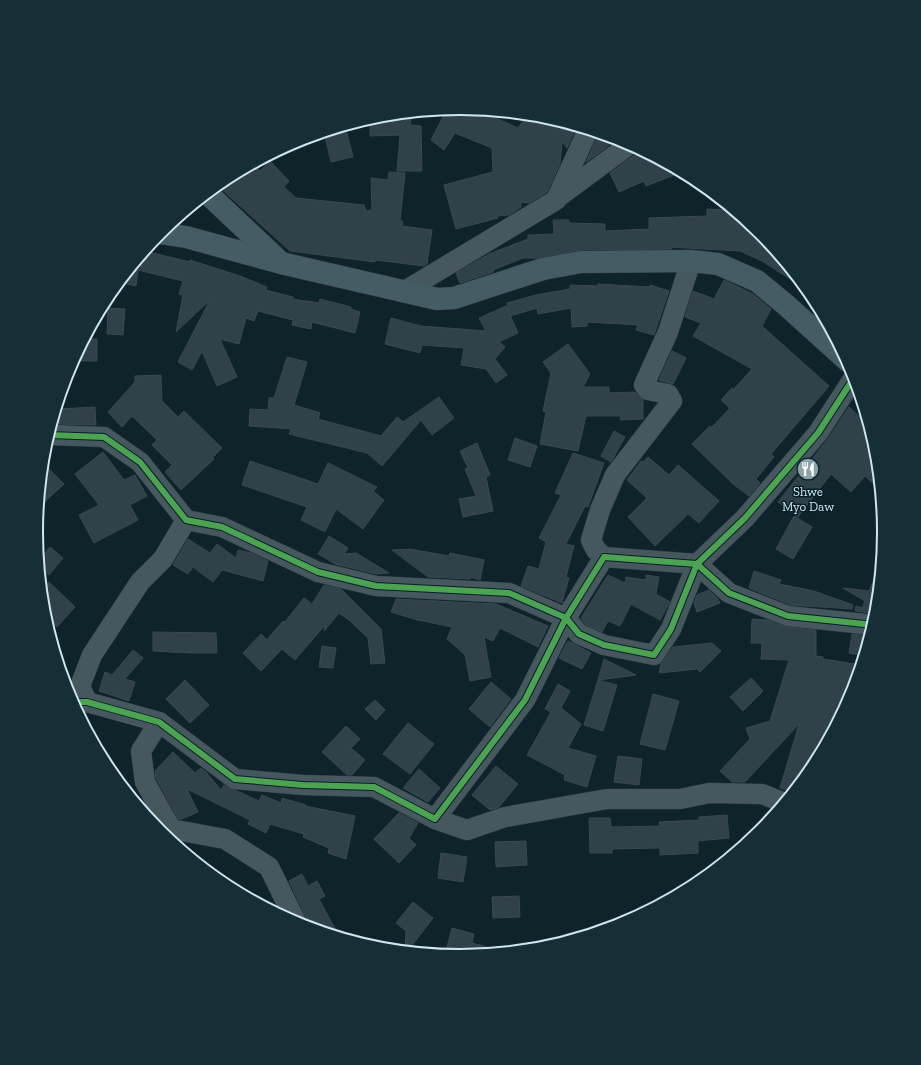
<svg xmlns="http://www.w3.org/2000/svg" width="921" height="1065" viewBox="0 0 921 1065" font-family="'Zilla Slab',serif">
<style>
.building{fill:#31414a;stroke:#394851}
.lines{fill:none;stroke-linecap:round;stroke-linejoin:round}
.minor-casing{stroke:#2e3c42;stroke-width:21}
.highway-casing{stroke:#2e3c42;stroke-width:23}
.minor{stroke:#46585e;stroke-width:20}
.highway{stroke:#445c64;stroke-width:22}
.cycleway-casing{stroke:#061f27;stroke-width:8}
.cycleway{stroke:#4ca352;stroke-width:6}
.labels{text-anchor:middle;dominant-baseline:central;stroke-width:3;stroke-linejoin:round;paint-order:stroke}
.poi-label{font-size:13px;fill:#cee6f0;stroke:#061f27}
.rim{fill:none;stroke:#cee6f0;stroke-width:2}
</style>
<rect width="100%" height="100%" fill="#0e232a"/>
<g class="building">
<polygon points="461,108 478,110 518,128 527,115 544,116 577,126 567,148 562,142 560,164 547,192 529,203 521,202 521,207 509,215 497,216 498,218 456,229 444,185 493,172 492,148 455,133 444,150 431,140 447,109"/>
<polygon points="412,113 410,125 421,126 422,171 397,171 400,135 370,136 370,119"/>
<polygon points="345,126 353,157 331,162 324,132"/>
<polygon points="599,133 615,138 607,147 586,162"/>
<polygon points="643,151 682,172 646,186 644,181 619,192 610,173 630,158"/>
<polygon points="270,161 289,181 284,187 296,198 364,205 366,211 372,210 371,178 388,180 389,172 405,173 400,221 403,221 402,226 432,230 427,264 424,266 375,260 375,262 290,251 217,185 225,179 253,164 260,171"/>
<polygon points="707,209 734,210 761,232 803,284 801,286 762,261 740,251 669,247 672,249 581,250 538,258 523,258 493,270 493,272 460,283 456,273 489,254 528,239 528,235 554,234 553,220 569,220 569,223 605,224 605,231 649,229 649,218 707,216"/>
<polygon points="145,251 190,262 190,260 240,276 267,287 266,290 293,297 293,299 319,303 320,299 351,307 351,309 360,312 355,333 312,322 311,329 292,325 293,320 258,311 254,321 246,318 239,344 220,339 237,377 217,386 202,351 192,370 178,362 210,300 176,332 183,295 179,294 183,281 138,270 136,286 119,282"/>
<polygon points="724,280 753,294 771,309 762,326 829,386 771,454 774,457 756,479 760,483 749,496 733,484 692,444 710,426 712,427 730,408 721,400 732,388 733,390 752,369 693,336 701,323 685,317 693,291 714,299"/>
<polygon points="598,284 650,287 650,285 669,291 654,335 636,330 638,325 587,322 587,326 572,327 571,308 538,314 537,308 510,316 507,303 536,295 570,289 570,285 598,286"/>
<polygon points="506,306 518,333 499,342 505,347 495,359 507,375 496,383 486,369 461,365 464,348 422,345 420,353 385,344 391,318 421,326 486,331 479,318"/>
<polygon points="108,308 125,309 123,335 107,334"/>
<polygon points="85,339 97,339 97,361 73,361"/>
<polygon points="568,344 590,374 583,387 609,387 609,393 635,392 643,400 643,419 620,420 621,416 586,416 578,451 540,444 546,412 543,411 551,373 543,362"/>
<polygon points="672,351 686,358 673,384 659,380"/>
<polygon points="287,357 307,362 294,405 320,413 318,419 381,436 397,417 403,422 439,397 454,418 432,435 421,420 382,466 367,453 289,434 291,429 249,426 250,409 268,410 269,398 274,398"/>
<polygon points="161,375 162,401 178,417 184,411 222,448 212,458 214,459 181,490 165,472 172,465 152,445 157,440 132,416 122,427 108,412 135,382 135,376"/>
<polygon points="95,407 96,425 57,424 57,409"/>
<polygon points="849,407 869,425 863,433 875,444 881,491 865,476 851,492 831,474 798,517 778,502 827,440"/>
<polygon points="614,431 625,437 611,462 601,456"/>
<polygon points="515,438 537,446 530,467 508,460"/>
<polygon points="477,443 490,475 486,477 493,511 463,517 459,499 476,496 465,469 468,468 460,451"/>
<polygon points="103,452 124,480 135,475 147,496 130,505 138,520 94,543 79,515 99,505 75,474"/>
<polygon points="573,453 604,463 588,507 585,506 566,544 574,546 566,577 569,578 562,603 521,586 528,566 539,569 546,542 539,538 561,495 555,493"/>
<polygon points="648,457 669,475 678,465 719,501 699,523 688,514 655,546 628,517 647,498 627,480 641,461 643,462"/>
<polygon points="250,461 318,484 328,463 377,487 373,491 384,500 363,529 336,509 325,532 301,520 307,507 242,485"/>
<polygon points="48,468 64,484 38,508 42,474"/>
<polygon points="794,516 812,527 793,559 776,549"/>
<polygon points="329,536 348,548 344,554 356,553 389,573 376,574 335,564 322,556 318,554"/>
<polygon points="188,539 210,553 217,544 236,558 238,550 251,553 268,561 263,581 222,570 213,582 193,567 188,574 173,565"/>
<polygon points="50,547 63,558 49,575 39,566 39,560"/>
<polygon points="410,549 449,556 450,553 484,560 480,580 471,577 470,579 428,577 392,550"/>
<polygon points="879,569 881,569 877,614 855,611 856,606 862,608 865,601 843,588 869,591"/>
<polygon points="754,571 781,580 779,584 814,591 853,605 852,609 791,605 749,588"/>
<polygon points="608,575 625,583 626,577 646,580 646,575 659,577 656,594 670,602 660,620 631,604 620,626 608,621 602,632 586,625 581,618"/>
<polygon points="49,582 75,607 57,627 44,615 42,590"/>
<polygon points="324,585 341,589 381,629 385,663 371,664 368,638 349,620 339,613 324,631 325,625 295,660 282,649 261,671 243,653 261,634 267,640 283,621 285,622 304,598 312,604"/>
<polygon points="709,590 718,599 720,603 697,612 694,603 697,595"/>
<polygon points="396,599 496,604 548,626 538,647 500,628 493,641 484,637 491,677 470,681 465,655 447,639 452,627 418,620 391,612"/>
<polygon points="752,619 767,620 787,627 816,630 816,656 823,657 823,659 855,664 853,679 839,720 834,730 827,728 823,750 821,754 814,753 808,775 794,792 780,788 799,724 745,782 732,782 720,771 750,739 746,728 770,721 789,660 761,659 762,643 751,643"/>
<polygon points="153,632 216,633 217,653 191,653 153,651"/>
<polygon points="852,634 871,636 865,656 849,653"/>
<polygon points="568,641 591,653 582,669 559,658"/>
<polygon points="712,643 721,651 700,672 697,669 659,673 661,664 673,647"/>
<polygon points="322,646 336,648 333,668 319,667"/>
<polygon points="133,650 143,658 125,679 135,682 129,701 99,691 105,672 112,675"/>
<polygon points="604,659 636,675 598,680"/>
<polygon points="751,678 763,691 743,711 730,697"/>
<polygon points="185,680 209,705 190,723 166,699"/>
<polygon points="598,680 617,685 603,731 584,725"/>
<polygon points="491,682 511,699 490,727 469,709"/>
<polygon points="558,684 570,691 561,708 581,724 568,748 596,756 587,787 564,780 565,775 527,755 551,712 545,709"/>
<polygon points="653,694 679,701 665,750 640,744"/>
<polygon points="375,700 385,710 376,720 365,709"/>
<polygon points="408,723 434,744 410,774 383,754"/>
<polygon points="346,726 360,739 351,748 365,760 352,775 347,775 322,752"/>
<polygon points="173,752 195,773 201,768 206,772 221,790 224,785 259,801 262,795 281,803 282,798 306,805 305,806 355,816 346,859 328,853 329,848 303,837 304,834 270,824 266,833 248,824 250,820 187,789 198,812 182,819 178,819 156,778 155,771"/>
<polygon points="618,756 642,759 639,785 614,782"/>
<polygon points="496,766 518,784 499,807 490,810 472,795"/>
<polygon points="419,769 440,788 428,802 403,788"/>
<polygon points="399,813 418,823 409,838 416,845 399,863 374,839"/>
<polygon points="727,815 729,838 698,841 698,853 660,855 660,848 612,849 612,853 590,853 589,818 610,818 611,827 660,826 659,822 699,820 699,817"/>
<polygon points="526,841 527,865 496,867 495,842"/>
<polygon points="441,853 467,857 463,882 438,878"/>
<polygon points="302,874 308,886 317,881 325,896 319,899 340,938 308,928 307,919 289,881"/>
<polygon points="519,896 520,917 493,918 492,897"/>
<polygon points="413,902 433,918 407,952 405,952 406,931 396,923"/>
<polygon points="452,928 474,934 472,943 502,951 502,953 460,957 445,955"/>
</g>
<g class="lines">
<g class="minor-casing">
<g id="minor">
<polyline points="557,198 630,144"/>
<polyline points="403,292 556,200 588,130"/>
<polyline points="49,435 104,437 140,462 186,520 222,527 318,572 376,586 509,593 566,618 579,634 604,645 654,655 671,629 697,564 729,593 788,616 874,625"/>
<polyline points="604,557 596,550 591,540 600,510 615,475 672,401 668,394 648,390 644,385 668,332 691,261"/>
<polyline points="72,702 87,702 159,722 235,779 303,785 374,787 435,819 525,700 566,618 604,557 697,564 745,518 818,433 855,376"/>
<polyline points="87,702 80,686 92,655 140,582 163,559 186,520"/>
<polyline points="159,722 141,751 145,782 171,829"/>
<polyline points="435,819 467,830 505,817 607,799 680,799 709,793 762,794 785,803"/>
<polyline points="158,829 171,829 225,839 269,867 297,924"/>
</g>
</g>
<g class="highway-casing">
<g id="highway">
<polyline points="208,194 279,261"/>
<polyline points="160,233 186,237 281,263 437,299 454,298 543,269 581,262 691,261 718,264 757,281 786,305 848,361"/>
</g>
</g>
<use href="#minor" class="minor"/>
<use href="#highway" class="highway"/>
<g class="cycleway-casing">
<g id="cycleway">
<polyline points="49,435 104,437 140,462 186,520 222,527 318,572 376,586 509,593 566,618 579,634 604,645 654,655 671,629 697,564 729,593 788,616 874,625"/>
<polyline points="72,702 87,702 159,722 235,779 303,785 374,787 435,819 525,700 566,618 604,557 697,564 745,518 818,433 855,376"/>
</g>
</g>
<use href="#cycleway" class="cycleway"/>
</g>
<defs>
<g id="restaurant-disc" transform="scale(1.15)"><circle r="9.5" fill="#8ba2ab" stroke="#061f27"/><path d="M-5-6h1v4h1v-4h1v4h1v-4h1v5L-1.5 .5V6h-2V.5L-5-1ZM5-6V6H3V1.5H1.5Q1.5-4 5-6Z" fill="#fff"/></g>
</defs>
<g fill-rule="evenodd">
<use href="#restaurant-disc" x="808" y="469"/>
</g>
<g class="labels">
<g class="poi-label">
<text x="808" y="491">Shwe<tspan x="808" dy="15">Myo Daw</tspan></text>
</g>
</g>
<path d="M0 0H921V1065H0ZM43 532a417 417 0 1 1 834 0a417 417 0 1 1-834 0Z" fill="#162f37" fill-rule="evenodd"/>
<path class="rim" d="M43 532a417 417 0 1 1 834 0a417 417 0 1 1-834 0Z"/>
</svg>
